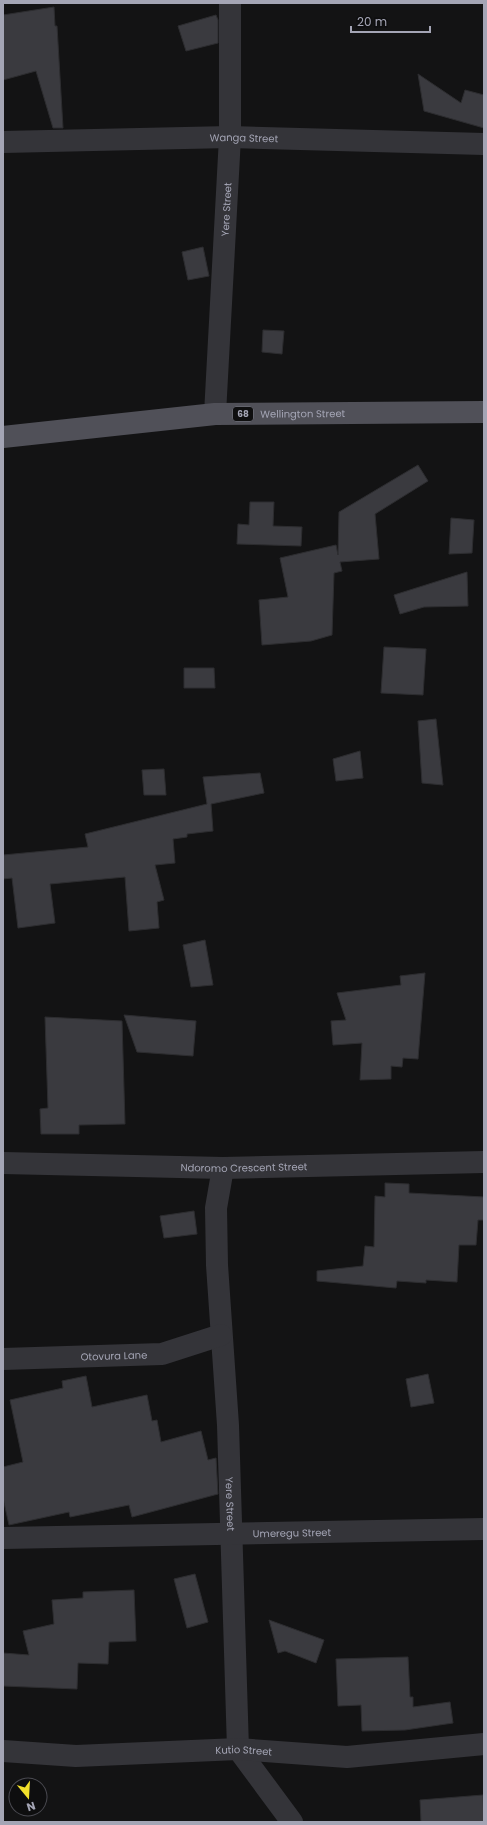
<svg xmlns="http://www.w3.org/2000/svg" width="487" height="1825" viewBox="0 0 487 1825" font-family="Poppins,sans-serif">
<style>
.building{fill:#3a3a3f;stroke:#2d2d30}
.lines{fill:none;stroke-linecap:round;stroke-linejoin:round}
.minor{stroke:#343439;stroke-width:22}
.primary{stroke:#505058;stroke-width:22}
.labels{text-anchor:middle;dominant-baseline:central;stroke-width:3.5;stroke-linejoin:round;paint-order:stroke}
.shield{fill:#0e0e0f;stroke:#777883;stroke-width:1}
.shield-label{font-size:9px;font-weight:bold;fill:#a4a5b5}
.street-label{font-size:10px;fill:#a4a5b5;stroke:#0e0e0f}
</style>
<rect width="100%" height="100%" fill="#131314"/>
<g class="building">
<polygon points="54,7 55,26 57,26 63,128 53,128 36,71 3,80 3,15"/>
<polygon points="216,15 218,20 218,43 186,51 178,26"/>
<polygon points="418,74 461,103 465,90 484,95 484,128 424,111"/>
<polygon points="203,247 209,276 188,280 182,252"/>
<polygon points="263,330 284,331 282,354 262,352"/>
<polygon points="418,465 428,481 375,514 379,559 340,562 342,571 334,573 332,635 311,641 262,645 259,600 288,597 280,558 336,545 338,555 339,512"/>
<polygon points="250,502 274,502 273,526 302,527 301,546 237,544 238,524 249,525"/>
<polygon points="451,518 474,520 472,553 449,554"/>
<polygon points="467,572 468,606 424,607 400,614 394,595"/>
<polygon points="384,647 426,649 423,695 381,693"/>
<polygon points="184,668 214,668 215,688 184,688"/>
<polygon points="436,719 443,785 422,783 418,721"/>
<polygon points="360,751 363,778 336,781 333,759"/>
<polygon points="164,769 166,795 144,795 142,770"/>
<polygon points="260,773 264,793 211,804 213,831 187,834 187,837 173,839 175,863 155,865 164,900 157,902 159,928 129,931 125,877 50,884 55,923 18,928 12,878 3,879 3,855 88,847 85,834 207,804 203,777"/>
<polygon points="205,940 213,985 191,987 183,945"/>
<polygon points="425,973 418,1059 403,1058 402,1067 391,1066 391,1079 360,1080 362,1043 333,1045 331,1021 346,1020 337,993 401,985 400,976"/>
<polygon points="124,1015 196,1021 193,1056 137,1052"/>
<polygon points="45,1017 122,1021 125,1124 79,1125 79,1134 41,1134 40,1109 48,1108"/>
<polygon points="385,1183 409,1184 409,1193 484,1197 484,1220 478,1220 476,1245 459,1245 457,1282 426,1280 426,1283 397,1281 396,1288 317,1281 317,1271 363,1266 365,1246 374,1247 375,1196 385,1197"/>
<polygon points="194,1211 197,1234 164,1238 160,1216"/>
<polygon points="428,1374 434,1403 411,1407 406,1379"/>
<polygon points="86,1376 92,1407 147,1395 152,1421 157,1420 161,1442 201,1431 208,1460 216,1458 218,1494 132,1517 129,1505 70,1517 69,1512 9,1525 3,1498 3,1467 23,1462 10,1400 63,1388 62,1381"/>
<polygon points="195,1574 208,1622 187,1628 174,1579"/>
<polygon points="134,1590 136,1641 109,1642 108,1664 78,1663 77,1689 3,1686 3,1653 29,1655 23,1631 54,1624 52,1600 83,1598 83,1592"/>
<polygon points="269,1620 324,1640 316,1663 285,1651 278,1653"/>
<polygon points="408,1657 410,1697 413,1697 413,1707 450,1702 453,1723 405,1730 362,1731 361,1705 338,1706 336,1659"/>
<polygon points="483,1795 484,1822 421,1822 420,1800"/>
</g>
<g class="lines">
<g class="minor">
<path id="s1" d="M 3,142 L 230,137 L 484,144"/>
<path id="s2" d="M 215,414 L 230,137 L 230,3"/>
<path id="s3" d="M 3,1163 L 223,1168 L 484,1162"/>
<path id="s4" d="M 223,1168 L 216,1208 L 217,1265 L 228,1425 L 238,1749 L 292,1822"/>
<path id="s5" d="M 3,1359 L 162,1354 L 221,1335"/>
<path id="s6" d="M 3,1538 L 484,1529"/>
<path id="s7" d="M 3,1751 L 76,1756 L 238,1749 L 347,1757 L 484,1744"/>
</g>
<path class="primary" id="s8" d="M 3,437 L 215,414 L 484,412"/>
</g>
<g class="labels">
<rect class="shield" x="233" y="407" width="20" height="14" rx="3"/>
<g class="shield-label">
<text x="243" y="414">68</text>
</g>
<g class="street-label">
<text stroke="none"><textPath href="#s1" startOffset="241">Wanga Street</textPath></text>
<text stroke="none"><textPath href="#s2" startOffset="205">Yere Street</textPath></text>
<text stroke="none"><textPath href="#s8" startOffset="301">Wellington Street</textPath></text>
<text stroke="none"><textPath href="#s3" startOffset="241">Ndoromo Crescent Street</textPath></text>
<text stroke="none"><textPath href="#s5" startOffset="111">Otovura Lane</textPath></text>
<text stroke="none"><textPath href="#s4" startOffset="337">Yere Street</textPath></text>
<text stroke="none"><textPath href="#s6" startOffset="289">Umeregu Street</textPath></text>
<text stroke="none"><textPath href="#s7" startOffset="241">Kutio Street</textPath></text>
</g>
</g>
<rect width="487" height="1825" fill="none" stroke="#a4a5b5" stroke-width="8"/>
<g transform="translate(28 1797) rotate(162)"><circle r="19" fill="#0e0e0f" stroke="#4a4a51"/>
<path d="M0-3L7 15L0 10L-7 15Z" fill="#f3e12b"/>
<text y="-6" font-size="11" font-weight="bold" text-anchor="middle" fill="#a4a5b5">N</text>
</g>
<path d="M351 26v6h79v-6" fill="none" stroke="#a4a5b5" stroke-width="2"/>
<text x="357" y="26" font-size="12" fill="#a4a5b5" stroke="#0e0e0f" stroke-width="3" paint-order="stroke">20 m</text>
</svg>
